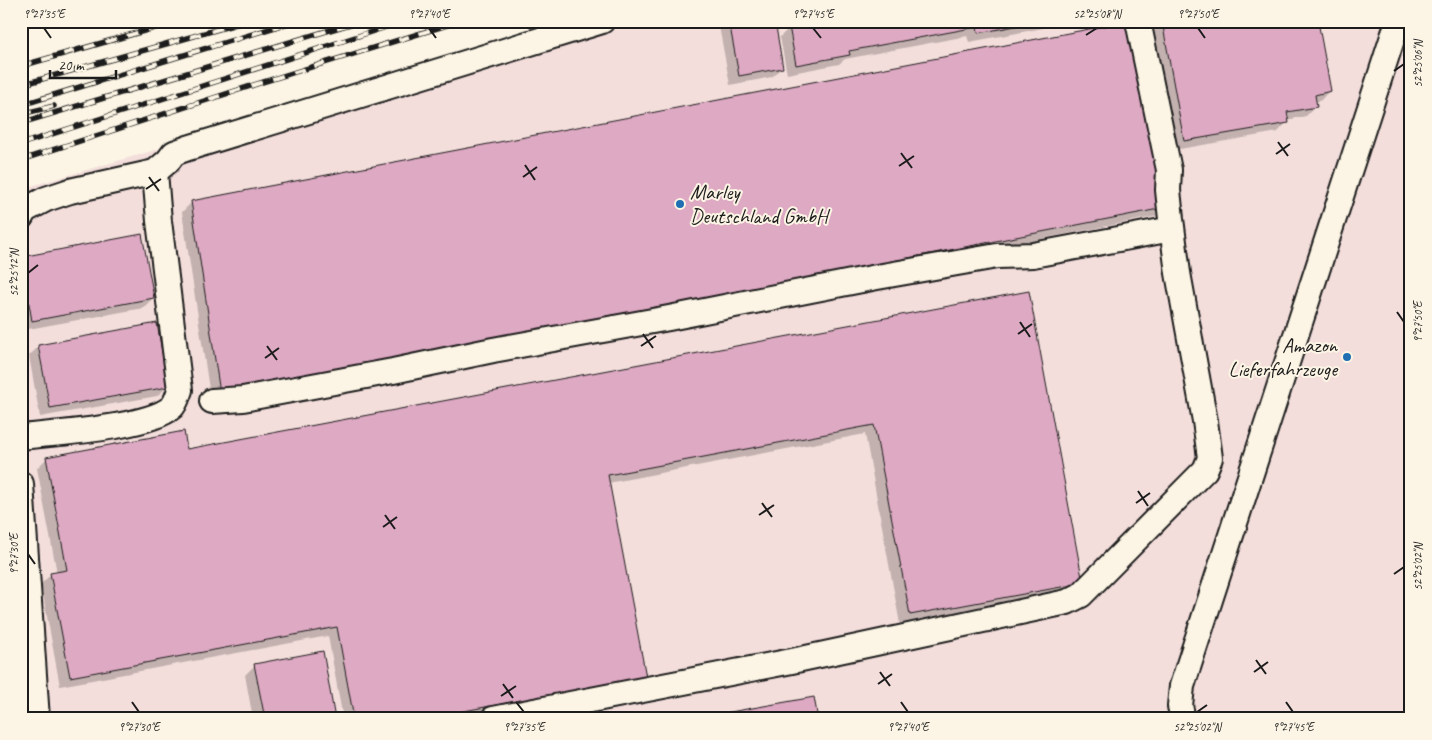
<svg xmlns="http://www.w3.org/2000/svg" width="1432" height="740" viewBox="0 0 1432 740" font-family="Caveat,sans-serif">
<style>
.built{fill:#f3dedb}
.shadow{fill:#0003}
.building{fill:#dea9c3;stroke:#1c1c1c}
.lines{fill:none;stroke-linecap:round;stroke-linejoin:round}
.minor-casing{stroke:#1c1c1c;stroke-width:28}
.minor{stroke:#fcf5e5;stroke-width:24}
.rail-casing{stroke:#1c1c1c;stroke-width:5.5}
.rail{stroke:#fcf5e5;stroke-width:4;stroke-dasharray:11;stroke-linecap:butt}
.ticks{fill:none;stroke:#1c1c1c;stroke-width:2}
.poi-dot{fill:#1f6fb2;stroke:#fcf5e5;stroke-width:2}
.labels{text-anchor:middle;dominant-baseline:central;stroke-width:4;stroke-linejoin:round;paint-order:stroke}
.poi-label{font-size:21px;fill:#1c1c1c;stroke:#fcf5e5;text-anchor:start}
.neatline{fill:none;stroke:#1c1c1c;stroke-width:2}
.ticks-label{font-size:12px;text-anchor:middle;fill:#1c1c1c}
</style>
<rect width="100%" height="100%" fill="#fcf5e5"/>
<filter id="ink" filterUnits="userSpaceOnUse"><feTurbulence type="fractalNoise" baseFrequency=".02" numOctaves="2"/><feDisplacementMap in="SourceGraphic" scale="10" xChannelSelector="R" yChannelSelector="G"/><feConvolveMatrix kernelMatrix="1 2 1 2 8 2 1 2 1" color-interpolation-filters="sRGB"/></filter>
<g filter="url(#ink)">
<polygon class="built" points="600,21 1411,21 1411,719 21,719 21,189"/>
<g class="shadow">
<polygon points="718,21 773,21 782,67 772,77 730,85"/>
<polygon points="821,21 843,21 843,23 853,21 1059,21 1054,26 969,42 967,36 845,59 839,64 787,74 780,37 790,27"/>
<polygon points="1163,21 1329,91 1320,101 1315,102 1315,107 1306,116 1287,120 1287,122 1278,132 1174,150 1153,31"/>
<polygon points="192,202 1167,207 1158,216 211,402 182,212"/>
<polygon points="21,258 153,298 143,308 23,330 21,321"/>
<polygon points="1028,292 1082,582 1072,592 900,624 865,434 608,483 644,676 635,686 459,719 343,719 328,636 60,686 41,584 51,574 57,573 37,468 47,458 186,451"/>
<polygon points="39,346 167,387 157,396 40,417 29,356"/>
<polygon points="255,665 334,719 253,719 245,675"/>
</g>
<g class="building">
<polygon points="729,21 775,21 783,68 739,76"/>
<polygon points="814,21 844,22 1043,21 978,33 977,27 849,51 850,55 796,65 789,26"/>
<polygon points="1131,21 1169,207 220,393 191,201"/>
<polygon points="1162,21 1318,21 1331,91 1315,95 1317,107 1287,112 1289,123 1184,141"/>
<polygon points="142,234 154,298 32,321 21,257"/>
<polygon points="1029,291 1083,583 910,615 874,425 608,475 646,677 421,719 354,719 337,627 70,677 50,573 67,570 46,457 184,431 187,449"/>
<polygon points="157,323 168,387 50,408 38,345"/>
<polygon points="323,651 335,719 265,719 254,664"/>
<polygon points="814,697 818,719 691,719"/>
</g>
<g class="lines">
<g class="minor-casing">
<g id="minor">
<polyline points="21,217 25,210 46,199 70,191 155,172 168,161 174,153 188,148 602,21"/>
<polyline points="212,401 243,399 393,371 493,350 669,318 877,277 997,256 1033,255 1172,229"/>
<path d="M 21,437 C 56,433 148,428 172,407 C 176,403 178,395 180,390 L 159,221 L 155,172"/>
<polyline points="21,484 37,719"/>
<polyline points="493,719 792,661 1067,602 1081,595 1205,470 1210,458 1205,421 1178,273 1171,219 1168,190 1169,170 1138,21"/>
<polyline points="1183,719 1180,706 1182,686 1398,21"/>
</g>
</g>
<use href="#minor" class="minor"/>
<g class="rail-casing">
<g id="rail">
<polyline points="21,66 179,21"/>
<polyline points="21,85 247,21"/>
<polyline points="21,105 295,21"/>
<polyline points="21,114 54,106"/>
<polyline points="21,123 360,21"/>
<polyline points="21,144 405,21"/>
<polyline points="21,160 263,82 460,21"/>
</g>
</g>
<use href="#rail" class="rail"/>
</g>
</g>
<path class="ticks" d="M 44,28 L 51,38M 429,28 L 436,38M 813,28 L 821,38M 1198,28 L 1205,38M 1086,35 L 1097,28M 1394,71 L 1404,64M 1278,142 L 1288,156M 901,153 L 912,168M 1276,154 L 1290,144M 525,165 L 535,180M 899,166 L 914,156M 149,177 L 159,191M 523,177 L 537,167M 146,189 L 161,179M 28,273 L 38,265M 1397,312 L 1404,322M 1020,322 L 1030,337M 643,334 L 653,348M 1018,334 L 1032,324M 267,346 L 277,360M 641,346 L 656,336M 265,358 L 279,348M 1138,491 L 1148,506M 762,503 L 772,517M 1136,503 L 1150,493M 385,515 L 395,529M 759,515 L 774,505M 383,527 L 397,517M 28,554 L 35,564M 1394,574 L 1404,567M 1256,660 L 1266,674M 880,672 L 890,686M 1254,672 L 1268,662M 503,684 L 513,698M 878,684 L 892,674M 501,696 L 516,686M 132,702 L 139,712M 516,702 L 524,712M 901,702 L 908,712M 1286,702 L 1293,712M 1197,712 L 1207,705"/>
<g class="poi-dot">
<circle cx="680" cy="204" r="5"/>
<circle cx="1347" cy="357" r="5"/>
</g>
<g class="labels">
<g class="poi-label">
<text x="690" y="192">Marley<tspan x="690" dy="24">Deutschland GmbH</tspan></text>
<text x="1337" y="345" text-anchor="end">Amazon<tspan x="1337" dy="24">Lieferfahrzeuge</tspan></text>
</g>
</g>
<rect width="1432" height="740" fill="none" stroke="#fcf5e5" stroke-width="55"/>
<path d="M50 70v8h66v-8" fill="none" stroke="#1c1c1c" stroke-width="2.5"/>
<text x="58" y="70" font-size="15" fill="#1c1c1c" stroke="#fcf5e5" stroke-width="4" paint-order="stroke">20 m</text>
<rect x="28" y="28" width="1376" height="684" class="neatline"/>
<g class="ticks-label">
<text x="44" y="18">9°27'35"E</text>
<text x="429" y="18">9°27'40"E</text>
<text x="813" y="18">9°27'45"E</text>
<text x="1097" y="18">52°25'08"N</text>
<text x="1198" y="18">9°27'50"E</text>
<text transform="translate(1418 64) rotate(-90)" y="4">52°25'06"N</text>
<text transform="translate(14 273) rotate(-90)" y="4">52°25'12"N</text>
<text transform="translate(1418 322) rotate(-90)" y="4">9°27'50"E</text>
<text transform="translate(14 554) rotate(-90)" y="4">9°27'30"E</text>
<text transform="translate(1418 567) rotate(-90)" y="4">52°25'02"N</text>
<text x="139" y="731">9°27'30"E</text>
<text x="524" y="731">9°27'35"E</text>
<text x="908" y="731">9°27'40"E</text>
<text x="1197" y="731">52°25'02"N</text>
<text x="1293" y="731">9°27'45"E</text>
</g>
</svg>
